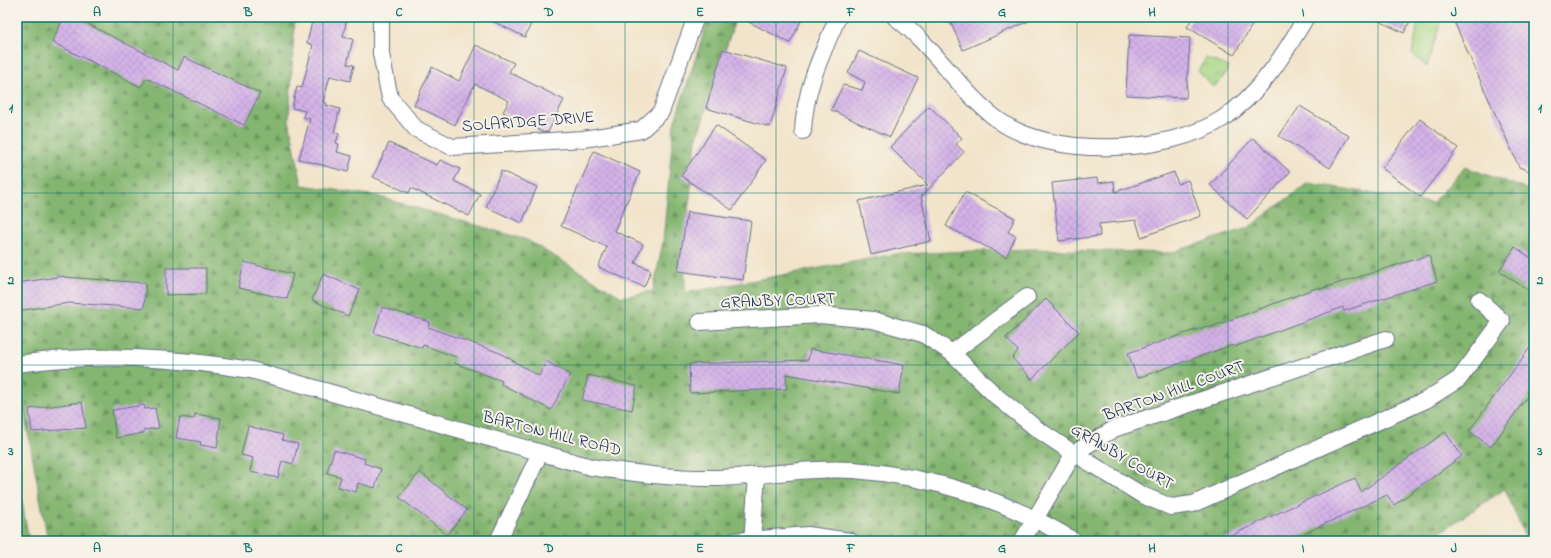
<svg xmlns="http://www.w3.org/2000/svg" width="1551" height="558" viewBox="0 0 1551 558" font-family="'Indie Flower',sans-serif">
<style>
.grass{fill:#a5d583;stroke:#608270}
.forest{fill:url(#forest-firs);stroke:#507268}
.park{fill:url(#park-tufts);stroke:#608270}
.building{fill:url(#building-cross-hatch)}
.lines{fill:none;stroke-linecap:round;stroke-linejoin:round}
.minor-casing{stroke:#666e84;stroke-width:18}
.minor{stroke:#fff;stroke-width:16}
.grid{fill:none;stroke:#0f766e;stroke-width:1;stroke-opacity:0.55}
.labels{text-anchor:middle;dominant-baseline:central;stroke-width:4;stroke-linejoin:round;paint-order:stroke}
.street-label{font-size:17px;fill:#1b2f5e;stroke:#f7f3e8}
.neatline{fill:none;stroke:#0f766e;stroke-width:1.5}
.grid-label{font-size:13px;text-anchor:middle;font-weight:bold;fill:#0f766e}
</style>
<defs>
<pattern id="forest-firs" width="22" height="20" patternUnits="userSpaceOnUse"><rect width="22" height="20" fill="#84b671"/><path d="M5 1l3.5 6h-7zM16 11l3.5 6h-7z" fill="#6b9460"/></pattern>
<pattern id="park-tufts" width="24" height="20" patternUnits="userSpaceOnUse"><rect width="24" height="20" fill="#a5d583"/><path d="M3 7l-1-3M5 7V3M7 7l1-3M15 17l-1-3M17 17v-4M19 17l1-3" fill="none" stroke="#8db774"/></pattern>
<pattern id="building-cross-hatch" width="8" height="8" patternUnits="userSpaceOnUse"><rect width="8" height="8" fill="#d4b2e8"/><path d="M0 0l8 8M0 8l8-8" fill="none" stroke="#b599c9"/></pattern>
</defs>
<rect width="100%" height="100%" fill="#f7f3e8"/>
<filter id="ink" filterUnits="userSpaceOnUse"><feTurbulence type="fractalNoise" baseFrequency=".025" numOctaves="2"/><feDisplacementMap in="SourceGraphic" scale="8" xChannelSelector="R" yChannelSelector="G"/><feConvolveMatrix kernelMatrix="1 2 1 2 8 2 1 2 1" color-interpolation-filters="sRGB"/></filter>
<filter id="wash" filterUnits="userSpaceOnUse"><feTurbulence type="fractalNoise" baseFrequency=".012" numOctaves="4" result="noise"/><feDisplacementMap in="SourceGraphic" scale="16" xChannelSelector="R" yChannelSelector="G"/><feGaussianBlur stdDeviation="0.9" result="paint"/><feColorMatrix in="noise" values="0 0 0 0 0 0 0 0 0 0 0 0 0 0 0 0 0 1.4 0 .05"/><feComposite in="paint" operator="in"/></filter>
<g filter="url(#wash)">
<rect width="100%" height="100%" fill="#f2e4ca"/>
<polygon class="grass" points="1419,17 1442,17 1427,67 1412,54"/>
<g class="forest">
<polygon points="17,17 295,17 289,120 302,185 376,196 527,240 622,297 653,291 663,242 674,124 709,17 736,17 696,140 684,251 685,293 896,254 1030,249 1170,253 1248,228 1308,183 1432,203 1465,167 1534,192 1534,541 1527,541 1505,489 1427,541 48,541 19,383 17,383"/>
<polygon points="17,474 29,541 17,541"/>
</g>
<polygon class="park" points="1206,58 1229,67 1221,80 1213,87 1198,71"/>
<g id="blocks">
<g class="building">
<polygon points="64,17 74,17 178,70 184,57 260,93 244,125 146,78 141,87 52,42"/>
<polygon points="313,17 347,17 343,37 353,39 347,64 354,65 350,81 330,76 323,102 327,103 326,105 340,109 334,132 339,134 336,143 339,144 337,152 352,156 348,172 299,159 310,119 303,117 305,111 292,108 297,87 302,88 313,45 307,43"/>
<polygon points="484,17 534,17 525,37"/>
<polygon points="739,17 803,17 790,43"/>
<polygon points="948,17 1038,17 963,50"/>
<polygon points="1193,17 1257,17 1234,55 1187,27"/>
<polygon points="1371,17 1412,17 1404,33"/>
<polygon points="1452,17 1534,17 1534,173 1519,167"/>
<polygon points="1129,35 1190,38 1186,98 1126,95"/>
<polygon points="476,45 514,63 509,72 564,100 548,132 543,132 503,112 509,101 475,84 455,125 414,105 432,67 459,81"/>
<polygon points="723,49 787,68 770,127 706,108"/>
<polygon points="859,51 918,78 890,137 831,110 843,85 862,90 865,82 848,73"/>
<polygon points="929,106 962,138 956,144 964,152 921,197 931,241 871,255 859,201 928,185 890,147"/>
<polygon points="1300,106 1349,136 1330,168 1279,136"/>
<polygon points="1420,119 1458,148 1420,197 1382,168"/>
<polygon points="716,125 766,160 732,210 681,176"/>
<polygon points="1253,138 1290,172 1247,219 1210,185"/>
<polygon points="389,143 437,165 440,160 460,169 454,181 480,194 469,216 411,188 409,193 373,177"/>
<polygon points="594,151 640,172 614,231 643,244 635,263 651,270 644,287 598,267 607,247 561,226"/>
<polygon points="501,171 537,187 522,223 486,207"/>
<polygon points="1174,172 1178,184 1188,180 1201,216 1141,237 1136,220 1099,224 1100,236 1059,241 1052,183 1097,178 1098,183 1114,181 1115,192"/>
<polygon points="965,192 1015,218 1008,232 1016,236 1006,257 946,226"/>
<polygon points="687,212 751,221 743,280 678,271"/>
<polygon points="1515,247 1534,260 1534,294 1499,271"/>
<polygon points="1429,255 1437,281 1344,311 1343,307 1234,347 1233,345 1137,378 1128,353 1207,326 1208,328 1319,287 1320,289"/>
<polygon points="244,262 293,274 287,299 238,288"/>
<polygon points="166,268 206,268 206,294 166,295"/>
<polygon points="323,274 360,290 348,316 312,300"/>
<polygon points="64,276 64,277 146,283 144,308 69,303 17,311 17,283"/>
<polygon points="1046,299 1079,332 1032,379 1012,358 1018,351 1006,338"/>
<polygon points="382,307 430,322 428,327 500,353 539,376 546,361 570,375 551,410 501,384 502,381 454,363 456,357 423,345 422,348 374,333"/>
<polygon points="1534,342 1534,387 1491,447 1469,431"/>
<polygon points="810,349 904,365 899,394 786,374 787,389 690,393 689,364 808,360"/>
<polygon points="588,375 637,386 632,410 582,400"/>
<polygon points="82,402 86,428 32,432 29,409"/>
<polygon points="144,405 145,409 155,408 159,428 144,430 144,433 116,438 112,410"/>
<polygon points="195,414 221,418 217,448 200,445 201,442 176,438 180,417 194,419"/>
<polygon points="248,426 283,435 282,440 298,444 293,464 282,461 278,478 250,472 253,458 241,455"/>
<polygon points="1445,432 1462,456 1394,505 1387,495 1288,541 1221,541 1263,520 1355,478 1361,492"/>
<polygon points="334,450 365,459 364,463 381,469 375,488 358,483 356,492 338,487 341,477 327,473"/>
<polygon points="420,472 467,510 447,535 399,497"/>
</g>
</g>
</g>
<g filter="url(#ink)">
<use href="#blocks" fill-opacity="0" stroke="#666e84" stroke-width="1"/>
<g class="lines">
<g class="minor-casing">
<g id="minor">
<polyline points="381,17 381,54 390,98 416,129 452,147 583,139 641,130 661,112 696,17"/>
<path d="M 895,17 C 934,46 959,91 998,120 C 1051,159 1168,154 1222,119 C 1259,95 1284,55 1306,17"/>
<path d="M 803,131 C 805,88 821,56 838,17"/>
<polyline points="700,322 820,315 873,320 923,334 952,353 996,396 1037,429 1067,449 1142,495 1171,507 1193,504 1426,400 1459,379 1502,321 1479,300"/>
<polyline points="952,353 1027,297"/>
<path d="M 17,364 C 98,353 171,357 251,370 L 591,467 C 633,473 675,479 718,478 C 763,476 808,467 854,470 C 930,476 1009,500 1074,541"/>
<polyline points="498,541 540,453"/>
<polyline points="735,541 808,535 850,541"/>
<polyline points="752,541 757,475"/>
<polyline points="1022,541 1074,453 1114,429 1386,339"/>
</g>
</g>
<use href="#minor" class="minor"/>
</g>
</g>
<path class="grid" d="M 173,17 L 173,541M 323,17 L 323,541M 474,17 L 474,541M 625,17 L 625,541M 776,17 L 776,541M 926,17 L 926,541M 1077,17 L 1077,541M 1228,17 L 1228,541M 1378,17 L 1378,541M 17,193 L 1534,193M 17,365 L 1534,365"/>
<g class="labels">
<g class="street-label">
<text transform="translate(528 122) rotate(-4)">SOLARIDGE DRIVE</text>
<text transform="translate(778 301) rotate(-2)">GRANBY COURT</text>
<text transform="translate(1174 391) rotate(-20)">BARTON HILL COURT</text>
<text transform="translate(552 434) rotate(14)">BARTON HILL ROAD</text>
<text transform="translate(1122 457) rotate(30)">GRANBY COURT</text>
</g>
</g>
<rect width="1551" height="558" fill="none" stroke="#f7f3e8" stroke-width="44"/>
<rect x="22" y="22" width="1507" height="514" class="neatline"/>
<g class="grid-label">
<text x="97" y="16">A</text>
<text x="248" y="16">B</text>
<text x="399" y="16">C</text>
<text x="549" y="16">D</text>
<text x="700" y="16">E</text>
<text x="851" y="16">F</text>
<text x="1002" y="16">G</text>
<text x="1152" y="16">H</text>
<text x="1303" y="16">I</text>
<text x="1454" y="16">J</text>
<text x="11" y="112">1</text>
<text x="1540" y="112">1</text>
<text x="11" y="284">2</text>
<text x="1540" y="284">2</text>
<text x="11" y="455">3</text>
<text x="1540" y="455">3</text>
<text x="97" y="552">A</text>
<text x="248" y="552">B</text>
<text x="399" y="552">C</text>
<text x="549" y="552">D</text>
<text x="700" y="552">E</text>
<text x="851" y="552">F</text>
<text x="1002" y="552">G</text>
<text x="1152" y="552">H</text>
<text x="1303" y="552">I</text>
<text x="1454" y="552">J</text>
</g>
</svg>
